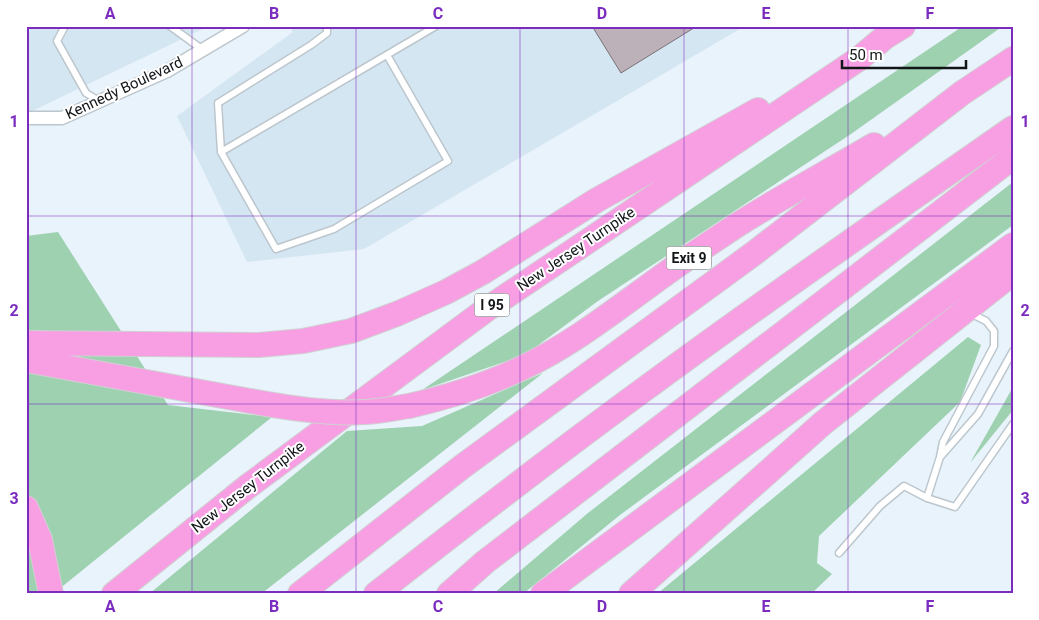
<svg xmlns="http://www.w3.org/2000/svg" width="1039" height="620" viewBox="0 0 1039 620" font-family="Roboto,sans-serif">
<rect width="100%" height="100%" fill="#e9f3fb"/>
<path fill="#d5e6f3" d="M31,26H209L26,114V42Z
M290,26H745L364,249L247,262L177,116L293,32Z"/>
<path fill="#9dd1b0" d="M963,26H1003L851,134L598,301L525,355L422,390Z
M1013,182V225L620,515L523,594H493L588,513Z
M58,232L168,405L272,417L53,594H26V236Z
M968,337L981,345L960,402L819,536L817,563L832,574L811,594H657Z
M543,373L261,594H149L347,431L422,426Z
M1013,387V410L970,463Z"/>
<path fill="#bcb1b8" stroke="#7a7177" d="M592,26H697L621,73Z"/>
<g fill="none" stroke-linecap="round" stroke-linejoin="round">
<defs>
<path id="service" d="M65,26L57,41L86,93L99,101
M170,26L203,50
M387,55L448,161L334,229L276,249L221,152L436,26
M221,152L218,103L311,45L327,33V26
M970,313L986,321L994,331V346L943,442L940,457L927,498L955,507L1013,424
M941,456L978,414L1013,351
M839,553L880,506L904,486L927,498"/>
<path id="minor" d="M26,118H62L167,71L243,26"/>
<path id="motorway" d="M26,343L259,345L303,341L351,331L399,313L446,292L483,272L597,200L758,110
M26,360L250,401
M409,406C448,397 484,386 520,369C574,344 620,306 668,272C687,258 706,246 725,233C773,201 825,174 874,145
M26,508L40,540L51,594
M114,594L247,487L487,309L860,58L885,37L903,26
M300,594L463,466L753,254L962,93L1013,59
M376,594C469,521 562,449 657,380C774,294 894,211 1013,128
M449,594L485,562L1013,157
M543,594L1013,245
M631,594L823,423L1013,273"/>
</defs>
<use href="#service" stroke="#bcc6cd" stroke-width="9"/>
<use href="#minor" stroke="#bcc6cd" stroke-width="15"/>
<use href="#motorway" stroke="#d0d0d1" stroke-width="26"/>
<use href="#service" stroke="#fff" stroke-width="6"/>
<use href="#minor" stroke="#fff" stroke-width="12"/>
<use href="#motorway" stroke="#f89fe4" stroke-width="24"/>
<defs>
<path id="motorway-bridge" d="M250,401C289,408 327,414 366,412C381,411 395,408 409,406"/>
</defs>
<use href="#motorway-bridge" stroke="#d0d0d1" stroke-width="26" stroke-linecap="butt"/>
<use href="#motorway-bridge" stroke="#f89fe4" stroke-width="24"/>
</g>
<path fill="none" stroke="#7b2cbf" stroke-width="1" stroke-opacity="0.55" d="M192,26V594M356,26V594M520,26V594M684,26V594M848,26V594M26,216H1013M26,404H1013"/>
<g text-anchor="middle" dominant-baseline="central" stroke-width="4" stroke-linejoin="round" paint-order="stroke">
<g fill="#fff" stroke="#595c5d" stroke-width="1">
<rect x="666.5" y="246.5" width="45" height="23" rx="4"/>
<rect x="474.5" y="293.5" width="35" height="23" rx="4"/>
</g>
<g font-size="14" font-weight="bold" fill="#121618">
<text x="689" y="258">Exit 9</text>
<text x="492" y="305">I 95</text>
</g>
<g font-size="15" fill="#121618" stroke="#fff">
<text transform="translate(124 88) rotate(-25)">Kennedy Boulevard</text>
<text transform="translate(576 249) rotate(-34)">New Jersey Turnpike</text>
<text transform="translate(248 487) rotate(-38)">New Jersey Turnpike</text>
</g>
</g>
<rect width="1039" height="620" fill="none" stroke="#ffffff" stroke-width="55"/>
<path d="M842 60v8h124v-8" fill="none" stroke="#121618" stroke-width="2.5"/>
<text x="849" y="60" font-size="15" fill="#121618" stroke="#ffffff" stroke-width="4" paint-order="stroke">50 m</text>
<rect x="28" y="28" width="984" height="564" fill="none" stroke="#7b2cbf" stroke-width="2"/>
<g font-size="16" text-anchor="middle" font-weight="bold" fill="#7b2cbf">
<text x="110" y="19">A</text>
<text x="274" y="19">B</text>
<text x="438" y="19">C</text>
<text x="602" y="19">D</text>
<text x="766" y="19">E</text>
<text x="930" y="19">F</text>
<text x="14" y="127">1</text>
<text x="1025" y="127">1</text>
<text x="14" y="316">2</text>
<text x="1025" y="316">2</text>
<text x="14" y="504">3</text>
<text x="1025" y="504">3</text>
<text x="110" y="612">A</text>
<text x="274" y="612">B</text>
<text x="438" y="612">C</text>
<text x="602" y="612">D</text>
<text x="766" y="612">E</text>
<text x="930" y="612">F</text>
</g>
</svg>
